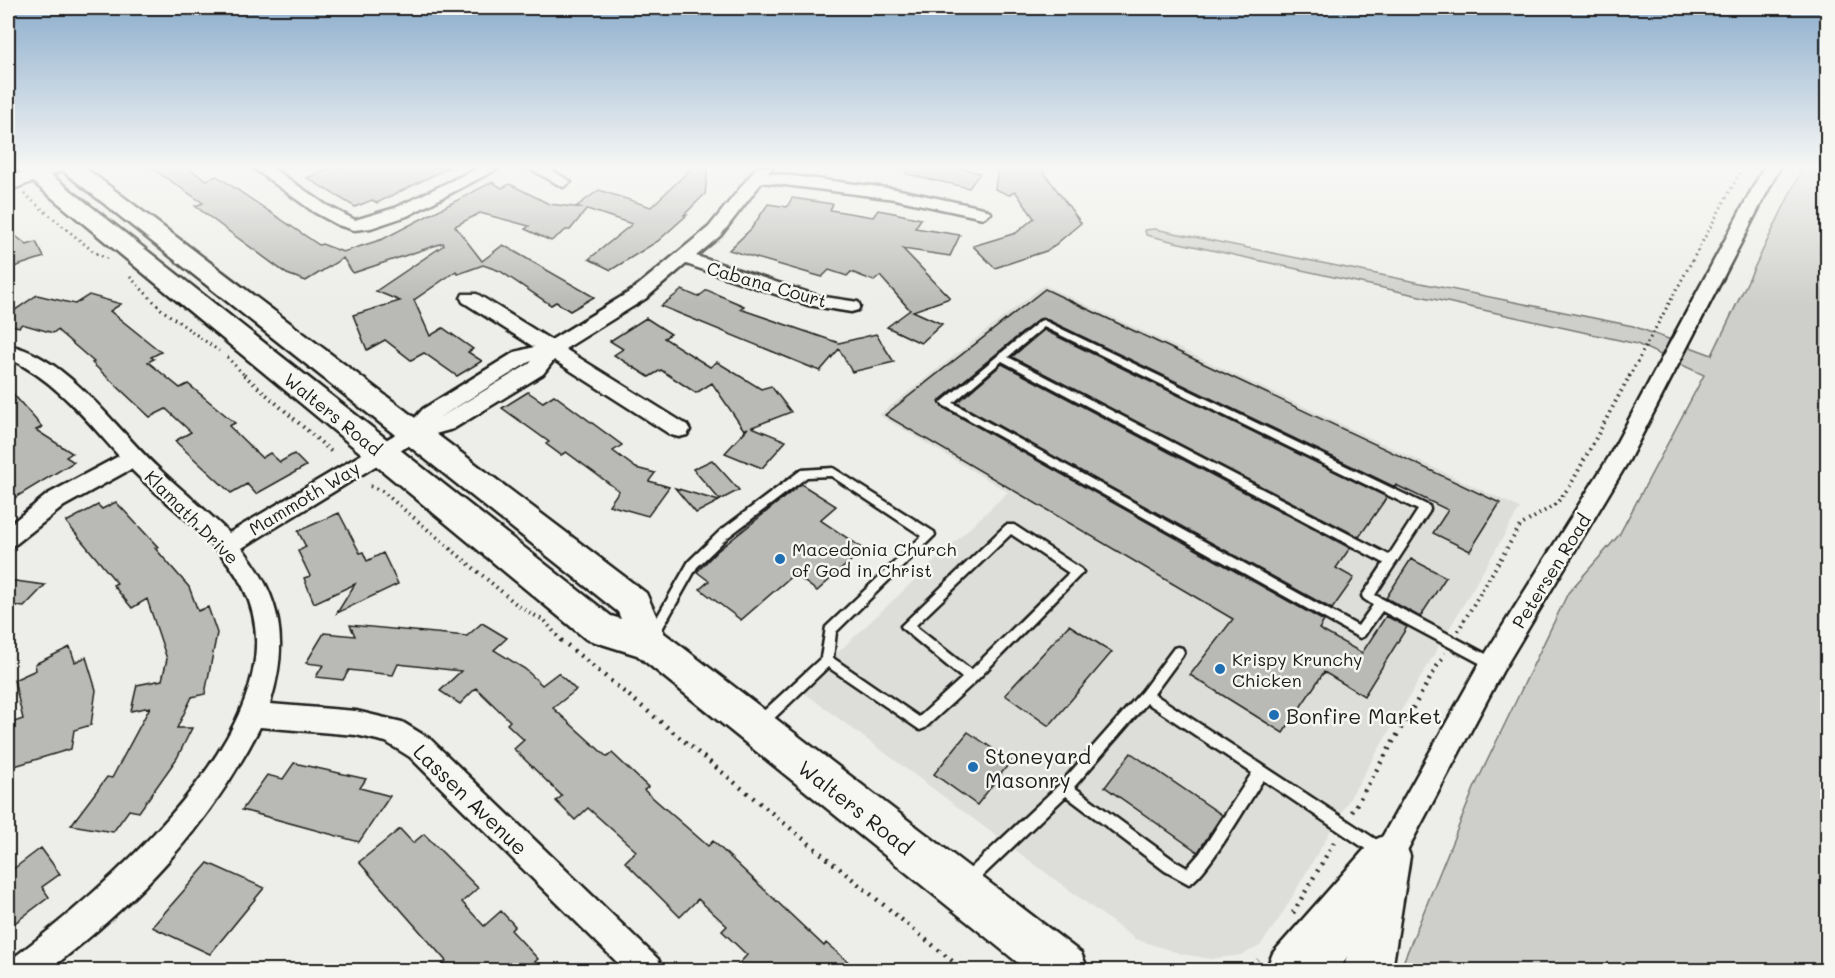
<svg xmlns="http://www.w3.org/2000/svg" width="1835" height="978" viewBox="0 0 1835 978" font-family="Mali,sans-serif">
<rect width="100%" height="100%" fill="#edede9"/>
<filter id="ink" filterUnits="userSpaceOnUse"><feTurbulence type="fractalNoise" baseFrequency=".0167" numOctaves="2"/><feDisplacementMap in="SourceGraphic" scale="12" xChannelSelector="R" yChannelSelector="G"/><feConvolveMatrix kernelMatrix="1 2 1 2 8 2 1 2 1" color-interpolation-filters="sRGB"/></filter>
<g filter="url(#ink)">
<path fill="#ddddda" d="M1044,285L1520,508L1279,919L1260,946L1241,955L1211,959L1182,954L1135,939L799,689L1008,492L879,415Z"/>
<path fill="#cececb" stroke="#757574" stroke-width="1.5" d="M1803,167H1827V970H1400L1475,786L1568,593L1619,535L1704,375L1637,344L1175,242L1146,235L1145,230L1155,229L1633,326L1712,355Z"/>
<path fill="#b9b9b6" stroke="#1c1c1c" stroke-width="1.5" d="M150,167H186L206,180L217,176L319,245L322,244L343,252L383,239L492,182L502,188L510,184L549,204L583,208L577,206L599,190L651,207L693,167H708L705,194L684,215H687L658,241L611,270L589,259L632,224L587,209L570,230H566L551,241L525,229L529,226L480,213L455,226L482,261L503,245L594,297L570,311L556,302L551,305L500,271L483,265L458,274L456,271L414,300L430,336L443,328L473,349L468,352L482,361L457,376L424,353L411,360L385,340L367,350L353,315L400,301L376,291L444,245L443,243L353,273L343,258L306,281L287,274L231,233L195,206L203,203Z
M334,167H450L377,203L372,200L355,207L307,178Z
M907,167H956L980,173L969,188L906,174Z
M998,167H1040L1081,223L1049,250L995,268L973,246L1016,233L1034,218L1015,191L1009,195L995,189Z
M792,198L833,204L830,210L861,215L873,217L878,210L894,213L921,219L915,228L960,235L950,256L903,249L950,298L913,311L942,324L921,343L887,327L910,310L880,276L874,281L851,272L847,276L829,270L822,277L729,250L751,229L768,204L787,207Z
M8,230L27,245L36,242L44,257L8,269Z
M1045,289L1500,503L1470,551L1433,533L1448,510L1396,485L1395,487L1044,318L1039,319L939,401L942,407L1324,621L1319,629L1362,653L1386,616L1407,627L1364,696L1324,672L1283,733L1190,675L1233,619L885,415Z
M682,290L698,297L707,290L744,306L740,309L839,343L876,334L894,362L852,372L839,349L820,371L661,306Z
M37,295L75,304L89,295L121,304L110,311L161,352L151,357L154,359L148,362L180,388L188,384L235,423L229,426L262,458L270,453L280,462L294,454L306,466L256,494L247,484L231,493L175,441L191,432L166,409L150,417L92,363L94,362L57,330L53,333L22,324L19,327L8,324V315Z
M646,318L671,334L664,338L710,367L717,362L761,389L771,386L791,412L752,427L786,441L762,468L725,453L748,428L744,430L712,383L696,393L661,370L649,377L614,355L623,349L610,341Z
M1044,330L1387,497L1359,537L1012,357Z
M1002,364L1350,548L1336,568L1354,578L1332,609L957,403Z
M8,388L42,427L36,430L72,453L66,457L74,462L8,502Z
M528,392L543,402L554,395L622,445L613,451L636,468L655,473L649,481L669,487L648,516L609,505L619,491L566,452L561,455L546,444L549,442L502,408Z
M712,460L739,490L720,500L693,469Z
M801,484L836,506L820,520L864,549L817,591L794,574L741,620L700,589L709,581L697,572L716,552Z
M675,488L719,501L696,513Z
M116,502L158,547L155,548L189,587L198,611L208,607L217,633L205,694L192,697L177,728H192L177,758L139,812L129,810L113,832L71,825L107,777L112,778L150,707L131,711L137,685L162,680L167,659L147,599L132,608L113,585L117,583L66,522L98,505L102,509Z
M339,513L360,553L363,552L367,561L383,553L398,584L337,613L355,584L314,603L304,578L310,576L298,551L306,547L298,531Z
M1411,559L1446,577L1420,617L1386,598Z
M8,580L45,585L24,607L8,605Z
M482,623L507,638L494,650L525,669L542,685L558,673L576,690L553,708L607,757L612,753L648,787L644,790L708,846L713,841L824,946L826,943L858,970H733L747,955L722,931L727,926L698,899L680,917L625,862L636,851L588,808L575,820L556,801L562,796L514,749L524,740L507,724L510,721L476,688L460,704L440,691L461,671L398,664L393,675L349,670L343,680L316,677L323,665L306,663L324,633L355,636L350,625L467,636Z
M1069,625L1112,652L1049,726L1005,695Z
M70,647L75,662L86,657L96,690L91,725L74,730L71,749L8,768V751L14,722L23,719L14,680L36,670L35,664Z
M968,732L1011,761L977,805L934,774Z
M1131,753L1222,815L1198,852L1105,787Z
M294,763L366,779L360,788L390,796L359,842L242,810L267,775L283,779Z
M400,829L413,843L424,834L478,888L462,902L484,926L501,911L515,926L511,930L538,959L526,970H436L446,961L359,862Z
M41,848L60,874L42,887L49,897L8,928V873Z
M208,863L264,888L210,954L152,927Z"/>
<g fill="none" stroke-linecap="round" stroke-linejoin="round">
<defs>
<path id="service" d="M1043,320L1429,506L1430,509L1429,512L1375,595L1497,660L1499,664L1497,668L1493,669L1489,668L1382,611L1364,636L1360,638L1356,636L943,405L941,403L943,401L1040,321ZM1044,327L1418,510L1389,555L1008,357ZM1002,361L1384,563L1362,596L1364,599L1373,605L1358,626L953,403Z
M833,468L934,532L935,535L836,632L833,658L919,717L962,678L903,629L901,626L1006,525H1014L1081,569L1083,572L975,682L925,728L920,730L828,667L765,727L760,729L755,727L754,723L755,719L821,658L826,627L922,536L831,476L807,477L728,537L697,567L657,638L653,640L649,638L647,635L689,561L720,531L801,470ZM1011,534L1069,573L971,670L915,626Z
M1178,647L1182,648L1184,652L1182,656L1154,694L1386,846L1388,851L1386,856L1381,858L1376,856L1263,780C1250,800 1206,877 1189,884L1165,871L1066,796L971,887L966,889L961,887L959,882L961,877L1060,784L1142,691L1174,648ZM1147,703L1252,773L1200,853L1187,868L1175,861L1074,787Z"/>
<path id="minor" d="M252,167H271L326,205L355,220L395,208L480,167H501L407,216L371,228L354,230L338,225L314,212Z
M527,167H547L571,182L563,187Z
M757,167H773L768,173L895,189L983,208L991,213L983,218L895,199L762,182L721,235L696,256L818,296L858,302L860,306L858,310L851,312L808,305L686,264L645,299L565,349L687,425L690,430L687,435L679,437L671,435L554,360L543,374L453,429L421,438L242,548C282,598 289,643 270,704L356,711L402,722L430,739L658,959L663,970H625L410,757L386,742L356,735L260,727C208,829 138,901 49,970H8L12,959C102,891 310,718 243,587C219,539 168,507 131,469L64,506L16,544L8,547V526L48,494L119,456C86,419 54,379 8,358V345C68,357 115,428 158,468C181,490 206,510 229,533L406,428L423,409L515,352L534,347L463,302L461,298L463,294H477L551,340L631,291L709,227ZM532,361L529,364L437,419L529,362Z
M1764,167H1780L1629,460L1502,672L1394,875L1383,880L1372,875L1368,865L1372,855L1484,656L1609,457Z
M1342,919L1353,924L1358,935L1340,970H1306L1331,924Z"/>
<path id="tertiary" d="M35,167H64L61,171L8,191V178Z"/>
<path id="primary" d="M15,167H41L611,616L621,619L618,612L58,167H84L646,593L664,633L1081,953L1088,970H1027L637,655L586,639Z
M1388,834L1404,841L1410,856L1392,970H1344L1351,934L1320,970H1266L1273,953L1372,841Z"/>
</defs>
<use href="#service" stroke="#1c1c1c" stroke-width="5"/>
<use href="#minor" stroke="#1c1c1c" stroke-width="5"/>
<use href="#tertiary" stroke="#1c1c1c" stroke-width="5"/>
<use href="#primary" stroke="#1c1c1c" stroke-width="5"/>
<path stroke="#1c1c1c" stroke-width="3" stroke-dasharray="1.5 4" stroke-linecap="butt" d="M24,194L94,252L108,259
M130,277L162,310L219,351
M227,357L246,377
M1629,377L1743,167"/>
<path stroke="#1c1c1c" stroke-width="4" stroke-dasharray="1.5 4.5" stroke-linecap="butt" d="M244,375L333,453
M370,486L382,491L521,608L545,621L562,642
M1458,631L1520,526L1556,504L1570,486L1630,375"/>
<path stroke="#1c1c1c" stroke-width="4.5" stroke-dasharray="2 6" stroke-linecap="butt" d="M561,640L963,970
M1352,812L1445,653
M1293,913L1336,839
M1245,970L1258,960"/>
<use href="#service" fill="#f6f6f2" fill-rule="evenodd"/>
<use href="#minor" fill="#f6f6f2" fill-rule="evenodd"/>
<use href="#tertiary" fill="#f6f6f2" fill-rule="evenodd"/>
<use href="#primary" fill="#f6f6f2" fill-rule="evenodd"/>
</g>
</g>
<linearGradient id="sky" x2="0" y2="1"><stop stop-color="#8daecc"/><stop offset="0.55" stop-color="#f7f7f5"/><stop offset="1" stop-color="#f7f7f5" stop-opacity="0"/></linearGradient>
<rect width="1835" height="304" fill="url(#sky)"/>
<g fill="#1f6fb2" stroke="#f6f6f2" stroke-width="2">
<circle cx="780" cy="559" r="6"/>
<circle cx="1220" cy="669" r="6"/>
<circle cx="1274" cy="715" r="6"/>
<circle cx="973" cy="767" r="6"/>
</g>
<g text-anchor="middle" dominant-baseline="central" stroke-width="5" stroke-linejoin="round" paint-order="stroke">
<g font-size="18" fill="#1c1c1c" stroke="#f6f6f2">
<text transform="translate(767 284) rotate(16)">Cabana Court</text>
<text transform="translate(333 414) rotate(39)">Walters Road</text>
<text transform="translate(304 498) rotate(-31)">Mammoth Way</text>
<text transform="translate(192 517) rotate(45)">Klamath Drive</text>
<text transform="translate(1551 571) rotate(-58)">Petersen Road</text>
</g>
<g font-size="18" fill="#1c1c1c" stroke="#f6f6f2" text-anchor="start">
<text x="792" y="549">Macedonia Church<tspan x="792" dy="21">of God in Christ</tspan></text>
<text x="1232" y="659">Krispy Krunchy<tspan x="1232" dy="21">Chicken</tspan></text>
</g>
<g font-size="21" fill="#1c1c1c" stroke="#f6f6f2" text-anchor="start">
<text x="1286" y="715">Bonfire Market</text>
<text x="985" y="755">Stoneyard<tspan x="985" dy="24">Masonry</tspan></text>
</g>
<g font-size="21" fill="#1c1c1c" stroke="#f6f6f2">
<text transform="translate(471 799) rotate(44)">Lassen Avenue</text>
<text transform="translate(856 807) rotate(38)">Walters Road</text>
</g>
</g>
<rect width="1835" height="978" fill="none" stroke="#f6f6f2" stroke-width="30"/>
<rect x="15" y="15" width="1805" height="948" fill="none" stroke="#1c1c1c" stroke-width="2" filter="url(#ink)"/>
</svg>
